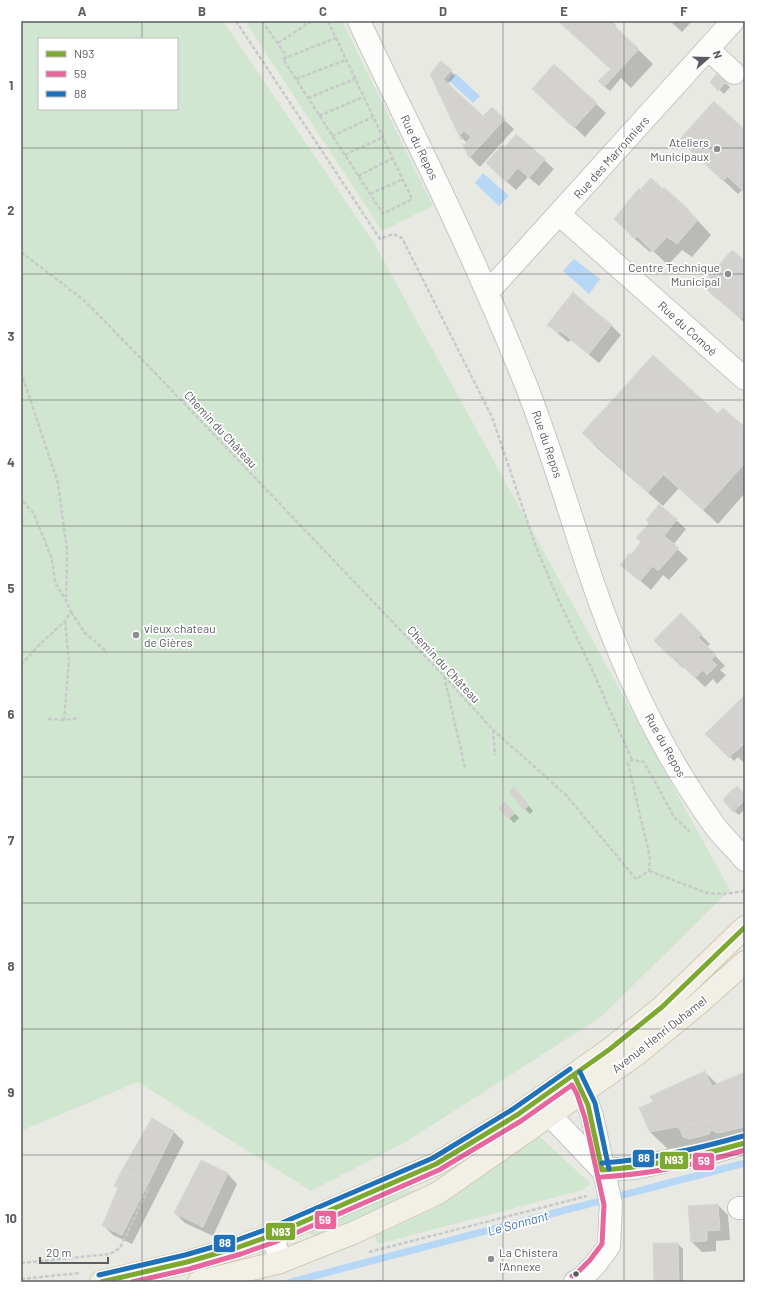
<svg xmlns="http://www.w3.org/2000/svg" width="766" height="1303" viewBox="0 0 766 1303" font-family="Barlow,sans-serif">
<rect width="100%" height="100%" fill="#e9e9e4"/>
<path fill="#d1e6d0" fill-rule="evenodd" d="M21,21H223L374,243L730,890L601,1017L404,1143L311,1191L138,1082L21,1131ZM39,39H177V109H39Z
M245,21H342L433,206L382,231Z
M539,1136L591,1184L583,1190L378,1244L375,1236L435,1208Z
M421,1190L320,1235H310V1228L407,1191Z"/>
<path fill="#b6d7f5" d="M455,73L480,96L473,103L448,80Z
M483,173L509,196L499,206L475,183Z
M574,259L600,279L589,294L563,271Z"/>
<path fill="#0003" d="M559,21H611L616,26L615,27L653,64L631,88L621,78L610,91L604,86L611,69Z
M670,21H692L682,32Z
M451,71L455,76L447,85L483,118L504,120L514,129L480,167L470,157L465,146L467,143L460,136L431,74Z
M717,75L730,87L724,94L711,82Z
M533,89L596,104L606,113L585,137Z
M745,132V192L742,190L738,194L680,140Z
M544,160L554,169L539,186L528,177L516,190L497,173Z
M650,196L689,211L711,235L692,257L682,250L668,265L652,250L650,252L629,234Z
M745,263V323L703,285Z
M584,303L612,326L621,335L599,363L571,340L568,342L548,325Z
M718,415L745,428V493L718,524L679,488L663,506L597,448L583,433Z
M676,520L686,529L673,545L688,559L669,580L663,575L651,590L622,565Z
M681,615L710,644L707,647L725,666L720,670L726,675L717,684L713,679L705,687L684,667L683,668L655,641Z
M745,696V740L732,753L733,754L745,743V761L743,762L738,757L734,761L707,734Z
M519,793L533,811L530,814L525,809Z
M745,796V809L739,815L734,811Z
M499,808H510L519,818L514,823Z
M705,1072L718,1085L745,1073V1136L669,1150L650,1132L655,1103Z
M152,1119L174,1132L184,1142L132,1244L113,1235L103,1225L119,1190L115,1186Z
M202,1162L228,1174L237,1184L213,1236L185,1223L175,1213Z
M718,1205L728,1215L730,1240L716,1241V1251L702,1252L692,1242Z
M678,1244L683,1249V1282H655Z"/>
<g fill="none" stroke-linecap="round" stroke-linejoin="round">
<path stroke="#b6d7f5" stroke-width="7" d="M291,1282L745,1163"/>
</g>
<path fill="#d3d2cf" stroke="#d8d7d3" d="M558,21H609L639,49L616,74Z
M441,61L452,70L436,87L430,74Z
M554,64L597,103L574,128L532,89Z
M611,69L616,74L604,87L598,81Z
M717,73L726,82L718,91L710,82Z
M443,79L483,116L492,107L505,119L469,158L462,143L464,145L471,137L464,131L460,135L462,139L461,140L436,87Z
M714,101L745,130V157L723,181L679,140Z
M516,134L545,159L529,178L518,168L506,182L486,163L502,145L505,147Z
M745,157V193L727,176Z
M651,178L663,189L652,200L641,189Z
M664,187L689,210V212L698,220L677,244L667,237L653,252L637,236L635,239L614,219L639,188L652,200Z
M732,250L745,261V315L741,319L701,285Z
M573,292L585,303L577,311L565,302Z
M565,302L577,311L585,303L612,325L589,354L560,331L558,333L547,325Z
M653,355L718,414L682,454L617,395Z
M617,395L682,454L648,492L582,433Z
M723,408L745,427V463L703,510L664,475Z
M659,504L677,519L664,536L679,548L658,571L653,566L640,581L620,565L630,553L631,555L641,542L636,538L649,523L646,520Z
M681,613L702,634L698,637L716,655L711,660L717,665L707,675L703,670L695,678L674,658L673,659L664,651L669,646L658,636Z
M658,636L669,646L664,651L654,641Z
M745,695V741L733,753L710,729Z
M710,729L733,753L729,758L705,734Z
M737,786L745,794V800L741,804L730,792Z
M514,787L529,805L524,810L509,792Z
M730,792L741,804L733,812L723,800Z
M505,802L515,813L508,819L498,808Z
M705,1071L712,1086L745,1072V1114L650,1132L639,1108L653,1102L650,1096Z
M745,1114V1127L718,1133L711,1130L709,1134L690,1139L683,1137L679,1127Z
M152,1118L174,1131L149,1182L122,1170Z
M201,1160L228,1173L203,1227L174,1213Z
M122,1170L149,1182L122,1235L102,1226L118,1188L114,1186Z
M718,1204L720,1230L707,1231V1241L691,1242L688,1206Z
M653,1243H678L679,1282H654Z"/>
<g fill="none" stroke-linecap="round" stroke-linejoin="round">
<defs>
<path id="minor" d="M359,21C381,69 405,116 428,164C463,237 496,310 526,385C551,449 570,515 592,580C621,666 661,751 714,825C723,837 735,848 745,860
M708,49L734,73
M559,214L745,379
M488,292L733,21
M574,1075L583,1091L592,1116L611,1204L609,1246L595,1265L580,1280L575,1282
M535,1103L550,1115L602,1170
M602,1170L634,1168L717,1151L745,1143
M739,1208H745
M273,1235L280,1262"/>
<path id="major" d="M101,1282L187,1262L239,1247L273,1235L436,1164L517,1115L610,1049L662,1007L745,927
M199,1282L280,1262L353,1233L438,1193L636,1055L698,1004L745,962"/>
</defs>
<use href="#minor" stroke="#c5c6c4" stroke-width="24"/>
<use href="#major" stroke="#d1cab2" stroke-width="24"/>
<path stroke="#c6cbc9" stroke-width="2.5" stroke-dasharray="4 2" stroke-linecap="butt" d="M236,21L380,239L393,234L402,238L492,417L536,547L559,601L590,665L632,760
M262,21L287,57
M303,21L306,25
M328,21L412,199L383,214L283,59L336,38
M278,43L312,21
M296,79L346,60
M308,98L355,79
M319,116L363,97
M332,136L373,117
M345,155L383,137
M358,176L393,158
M370,194L403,179
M21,252L85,301L160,378L444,676L493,730L566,795L636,879L649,871L650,858L628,763L632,760L644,762L674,817L690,832
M21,372L58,483L67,550L66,601L55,582L52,559L34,514L21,499
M71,612L85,633L107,652
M65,621L69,661L64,720L79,718
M21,665L37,647L65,621L71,612L66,601
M444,676L465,768
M48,719L64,720
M493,730L495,755
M649,871L707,893L724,894L745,891
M369,1252L587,1196
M21,1263L110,1254L120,1248L149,1187
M21,1279L80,1273"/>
<use href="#minor" stroke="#fcfcfb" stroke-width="22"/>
<use href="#major" stroke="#f2f0e6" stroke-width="22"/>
<defs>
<path id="bus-1" d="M574,1075L588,1105L602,1170
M602,1170C650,1167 698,1156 745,1143
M101,1282L187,1262L239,1247L273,1235L436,1164L517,1115L610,1049L662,1007L745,927"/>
<path id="bus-2" d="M602,1177C651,1174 699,1164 745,1150
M132,1282L189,1269L241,1254L275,1242L439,1170L521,1121L572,1085L577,1094L585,1118L604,1205L602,1244L590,1260L576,1274L572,1276"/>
<path id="bus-3" d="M580,1072L595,1103L609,1169
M602,1163C649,1160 697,1149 743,1136
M99,1275L185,1255L237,1240L270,1228L433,1158L513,1109L570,1069"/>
</defs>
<use href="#bus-1" stroke="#fff" stroke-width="8"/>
<use href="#bus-2" stroke="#fff" stroke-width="8"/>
<use href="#bus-3" stroke="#fff" stroke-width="8"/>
<use href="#bus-1" stroke="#7da931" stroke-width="5"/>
<use href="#bus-2" stroke="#e7679c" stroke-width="5"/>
<use href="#bus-3" stroke="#1f72b9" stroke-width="5"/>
</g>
<path fill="none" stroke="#595c61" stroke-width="1" stroke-opacity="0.55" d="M142,21V39M263,21V1282M383,21V1282M503,21V1282M624,21V1282M142,109V1282M21,148H745M21,274H745M21,400H745M21,526H745M21,652H745M21,777H745M21,903H745M21,1029H745M21,1155H745"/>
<g fill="#8b8d8f" stroke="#fff" stroke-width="1.5">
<circle cx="717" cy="149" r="4"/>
<circle cx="728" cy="274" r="4"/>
<circle cx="136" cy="635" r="4"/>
<circle cx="491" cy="1259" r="4"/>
</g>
<circle fill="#595c61" stroke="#fff" stroke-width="1.5" cx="576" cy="1274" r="3.5"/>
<g text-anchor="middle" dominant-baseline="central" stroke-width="3.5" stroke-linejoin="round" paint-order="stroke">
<g font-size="12" fill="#595c61" stroke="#fff" text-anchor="end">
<text x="709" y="142">Ateliers<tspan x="709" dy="14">Municipaux</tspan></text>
<text x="720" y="267">Centre Technique<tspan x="720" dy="14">Municipal</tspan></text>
<text x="144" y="628" text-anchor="start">vieux chateau<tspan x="144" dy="14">de Gières</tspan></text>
<text x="499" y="1252" text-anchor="start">La Chistera<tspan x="499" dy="14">l’Annexe</tspan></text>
</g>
<g font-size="12" fill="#595c61" stroke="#fff">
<text transform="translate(420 147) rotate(64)">Rue du Repos</text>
<text transform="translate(611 157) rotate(-48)">Rue des Marronniers</text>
<text transform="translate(688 328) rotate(42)">Rue du Comoé</text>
<text transform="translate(221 429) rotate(47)">Chemin du Château</text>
<text transform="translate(548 444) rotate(71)">Rue du Repos</text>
<text transform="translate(444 664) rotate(47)">Chemin du Château</text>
<text transform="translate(666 745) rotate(61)">Rue du Repos</text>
<text transform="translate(659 1034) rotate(-38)">Avenue Henri Duhamel</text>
</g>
<g font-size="13" font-style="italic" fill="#4174b6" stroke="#fff">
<text transform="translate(518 1223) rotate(-15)">Le Sonnant</text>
</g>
</g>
<g stroke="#fff" stroke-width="1.5">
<rect x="632" y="1149" width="23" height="19" rx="4" fill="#1f72b9"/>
<rect x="659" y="1151" width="30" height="19" rx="4" fill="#7da931"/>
<rect x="692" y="1152" width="23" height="19" rx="4" fill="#e7679c"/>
<rect x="314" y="1210" width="23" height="20" rx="4" fill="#e7679c"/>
<rect x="265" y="1222" width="31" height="19" rx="4" fill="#7da931"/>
<rect x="213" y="1234" width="23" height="19" rx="4" fill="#1f72b9"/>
</g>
<g font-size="11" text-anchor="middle" font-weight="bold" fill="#fff">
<text x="644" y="1162">88</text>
<text x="674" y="1164">N93</text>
<text x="704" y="1165">59</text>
<text x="325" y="1224">59</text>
<text x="281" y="1236">N93</text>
<text x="225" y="1247">88</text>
</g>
<rect width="766" height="1303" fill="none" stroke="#ffffff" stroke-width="44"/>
<rect x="38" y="38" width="140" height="72" fill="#ffffff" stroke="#bdbec0"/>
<rect x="46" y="51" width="20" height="6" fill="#7da931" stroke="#bdbec0"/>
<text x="74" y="58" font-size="12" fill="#595c61">N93</text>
<rect x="46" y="71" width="20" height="6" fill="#e7679c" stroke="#bdbec0"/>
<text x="74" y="78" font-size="12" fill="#595c61">59</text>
<rect x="46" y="91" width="20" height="6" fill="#1f72b9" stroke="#bdbec0"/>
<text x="74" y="98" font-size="12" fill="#595c61">88</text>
<g transform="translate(708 58) rotate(70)" stroke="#ffffff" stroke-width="3" paint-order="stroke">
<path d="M0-3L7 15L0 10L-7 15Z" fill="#595c61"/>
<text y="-6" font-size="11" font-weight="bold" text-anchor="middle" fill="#595c61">N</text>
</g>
<path d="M40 1257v6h68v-6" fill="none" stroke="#595c61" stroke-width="2"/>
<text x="46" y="1257" font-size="12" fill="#595c61" stroke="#ffffff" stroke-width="3" paint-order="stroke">20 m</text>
<rect x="22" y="22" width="722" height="1259" fill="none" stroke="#595c61" stroke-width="1.5"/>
<g font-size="13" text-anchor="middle" font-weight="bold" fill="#595c61">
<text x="82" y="16">A</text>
<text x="202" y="16">B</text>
<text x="323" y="16">C</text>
<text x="443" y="16">D</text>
<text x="564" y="16">E</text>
<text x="684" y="16">F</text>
<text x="11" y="90">1</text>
<text x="11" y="215">2</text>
<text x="11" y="341">3</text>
<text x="11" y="467">4</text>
<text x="11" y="593">5</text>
<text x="11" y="719">6</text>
<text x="11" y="845">7</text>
<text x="11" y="971">8</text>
<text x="11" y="1097">9</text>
<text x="11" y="1223">10</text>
</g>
</svg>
